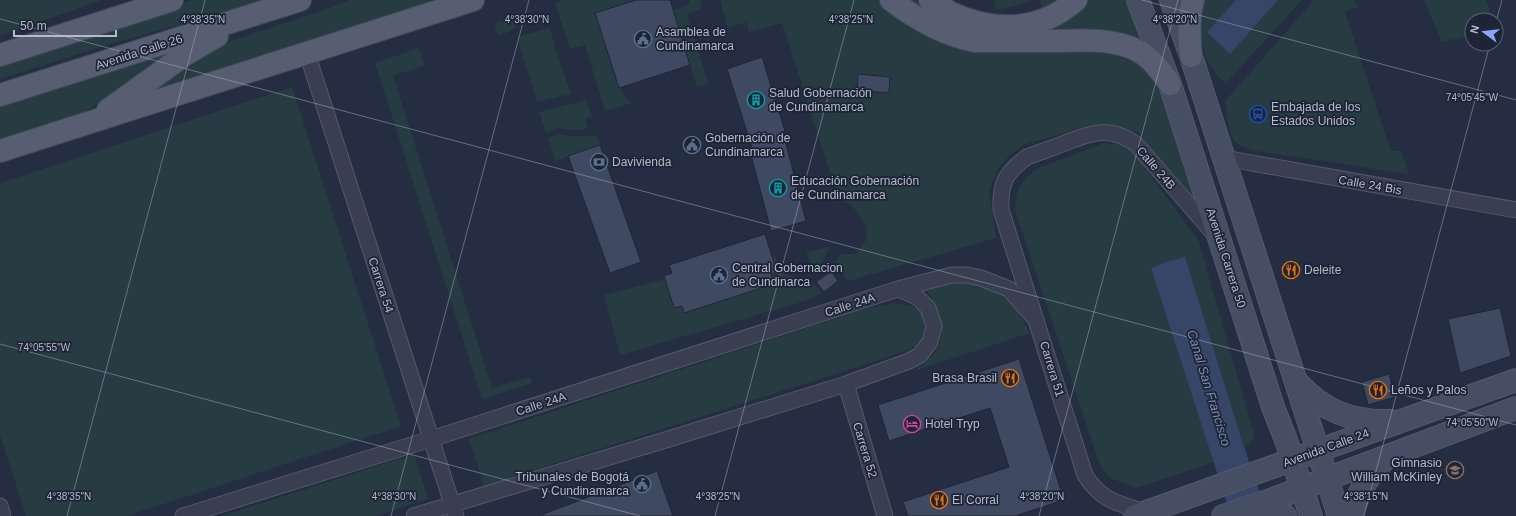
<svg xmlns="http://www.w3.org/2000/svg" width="1516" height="516" viewBox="0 0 1516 516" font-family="Helvetica,sans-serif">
<rect width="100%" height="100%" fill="#242d42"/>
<path fill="#263b42" d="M0,0H102L0,36Z
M193,0H266L104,46L0,79V61Z
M350,0H446L133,100L180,66L231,41L324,10Z
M563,0H636L596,13L619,88L621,87C623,95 626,100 633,103L605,111L585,45L570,49L555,3Z
M689,0H700L702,8L687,14L708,83L697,87L673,10L690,4Z
M720,0H878L938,41L956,46L994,51L1088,52L1114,55L1131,61L1145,70L1158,86L1195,200L1138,133L1115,125L1103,124L1090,126L1023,145L1009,156L998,169L989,191L996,238L848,281L834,265L840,254H856L866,240L867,227L852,206L838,197L782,23L749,32L746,22L728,28Z
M904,0H917L935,15L962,25L1079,10L1087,0H1129L1145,46L951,28Z
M994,0H1028L1029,2L996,10Z
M1039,0H1058L1043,8Z
M1201,0H1302L1225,84C1221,79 1215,73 1211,67C1199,46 1199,23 1201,0Z
M1314,0H1355L1358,7L1345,12L1391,151H1401L1409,174L1256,151C1250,149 1243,148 1238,144C1227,136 1227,113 1225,101Z
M1424,0H1486L1493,20H1472V35L1442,42Z
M513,17L516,27L509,32L498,36L494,23Z
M550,28L557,54L571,94L537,102L517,37Z
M419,48L425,66L393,75L492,388L530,377L532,383L482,399L375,63Z
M176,51L114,94L69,121L0,142V106L54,90Z
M292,87L401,426L127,516H26L0,434V183Z
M586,100L592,116L585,119L588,129L574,130L557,128L546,133L539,112Z
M558,134L574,136H597L600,145L555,161L548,138Z
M1102,144H1120L1132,150L1198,240L1255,437L1245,448L1214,462L1137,488L1115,480L1108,476L1099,463L1015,210C1016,189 1020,180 1038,168Z
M830,246L816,275L806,253Z
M772,257H776C780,279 790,273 807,280C813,282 817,288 822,293L802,302L620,355L604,295L665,279L674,308L682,306L684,313L774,284L771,274Z
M958,282C999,286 1012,298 1030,333L914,371C920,366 934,356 937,350C947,331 938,306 927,291Z
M894,303L912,306L924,316V331L919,346L873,362L484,486L469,439L861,310Z
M414,454L428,499L375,516H222Z"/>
<path fill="#374569" d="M1236,0H1278L1230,54L1207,32Z
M1185,257L1241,438L1268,516H1231L1151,268L1169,261Z"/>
<path fill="#404962" stroke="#1f2638" d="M636,0H670L690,65L619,88L595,13Z
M762,57L785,131L783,132L806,221L771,231L751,155L754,154L727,69Z
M858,74L890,77L889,93L857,90Z
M600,145L641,262L610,273L568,156Z
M765,234L777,272L771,274L774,284L684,313L682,306L674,308L664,276L672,273L669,265Z
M831,271L838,281L824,292L816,282Z
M1500,308L1511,356L1460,373L1448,319Z
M1019,359L1064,500L1015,516H908L903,502L1009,467L990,408L889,441L878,405Z
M1389,374L1395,397L1368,405L1362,382Z
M657,471L673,516H542L541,515Z"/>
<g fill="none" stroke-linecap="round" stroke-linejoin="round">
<defs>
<path id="minor" d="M307,53L456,516
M1224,158L1516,210
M846,384L885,516
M0,506L3,516
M1145,512C1119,504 1100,500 1085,475L1001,210C1000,183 1005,173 1027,157C1040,152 1053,148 1065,143C1093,132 1110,126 1136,144L1215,235
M183,516L431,439L898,289L952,275H967L981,278L1009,289L1036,320
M414,516L672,438L846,384L909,361L920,355L930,342L934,326L928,308L917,297L898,289"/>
<path id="secondary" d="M1138,0L1170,84L1273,407L1286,440L1311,516
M1171,0L1191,56L1339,516
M1297,382C1323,411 1351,422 1390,421
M1249,507L1285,516
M1135,516L1516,380
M1223,516L1273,499L1516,408
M1351,516C1357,493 1368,475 1386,458"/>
<path id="primary" d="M891,0C916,19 943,35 975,41C1000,41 1026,41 1051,41C1079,41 1113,37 1138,51C1152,58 1161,72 1170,84
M930,0C937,4 944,9 951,13C994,33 1040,32 1076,0
M0,55L172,0
M1191,56C1189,37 1188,19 1193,0
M0,95L300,0
M108,110L186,54L217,36
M0,151L473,0"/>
</defs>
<use href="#minor" stroke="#535a6b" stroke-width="17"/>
<use href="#secondary" stroke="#535a6b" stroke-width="24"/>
<use href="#primary" stroke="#42485a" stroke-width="24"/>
<use href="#minor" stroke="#393f51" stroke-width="15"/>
<use href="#secondary" stroke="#464e64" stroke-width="22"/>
<use href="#primary" stroke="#575e71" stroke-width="22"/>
</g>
<path fill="none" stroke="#b5bbcb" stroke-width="1" stroke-opacity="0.45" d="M1142,0L1516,100M0,19L1516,425M1496,22L1502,0M0,344L640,516M67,516L205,0M391,516L529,0M715,516L854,0M1039,516L1178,0M1364,516L1490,44"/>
<defs>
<symbol id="civic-ring" viewBox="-11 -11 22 22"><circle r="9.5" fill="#1d2436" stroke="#5c6f8a" stroke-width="1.5"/><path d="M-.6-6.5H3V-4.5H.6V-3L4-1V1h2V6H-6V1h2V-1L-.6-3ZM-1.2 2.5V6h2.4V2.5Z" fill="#5c6f8a"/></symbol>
<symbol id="building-ring" viewBox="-11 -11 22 22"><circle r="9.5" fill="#1d2436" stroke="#0f9aa8" stroke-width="1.5"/><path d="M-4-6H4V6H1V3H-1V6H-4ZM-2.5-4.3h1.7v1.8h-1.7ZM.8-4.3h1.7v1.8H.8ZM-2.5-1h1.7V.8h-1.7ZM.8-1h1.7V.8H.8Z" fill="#0f9aa8"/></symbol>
<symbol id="bus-ring" viewBox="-11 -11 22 22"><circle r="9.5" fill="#1d2436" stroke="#1a4fb4" stroke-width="1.5"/><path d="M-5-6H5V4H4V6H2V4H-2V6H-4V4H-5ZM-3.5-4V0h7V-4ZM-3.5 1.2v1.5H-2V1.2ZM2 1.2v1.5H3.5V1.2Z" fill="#1a4fb4"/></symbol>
<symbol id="bank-ring" viewBox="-11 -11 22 22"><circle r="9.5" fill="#1d2436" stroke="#5c6f8a" stroke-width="1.5"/><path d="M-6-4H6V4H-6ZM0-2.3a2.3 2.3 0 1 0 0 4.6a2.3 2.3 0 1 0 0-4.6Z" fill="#5c6f8a"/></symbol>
<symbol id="restaurant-ring" viewBox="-11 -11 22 22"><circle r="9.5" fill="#1d2436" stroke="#e8710a" stroke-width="1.5"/><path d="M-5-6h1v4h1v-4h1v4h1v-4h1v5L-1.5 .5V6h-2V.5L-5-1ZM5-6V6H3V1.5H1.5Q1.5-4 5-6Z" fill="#e8710a"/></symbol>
<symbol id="hotel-ring" viewBox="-11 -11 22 22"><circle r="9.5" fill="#1d2436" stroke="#d1479c" stroke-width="1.5"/><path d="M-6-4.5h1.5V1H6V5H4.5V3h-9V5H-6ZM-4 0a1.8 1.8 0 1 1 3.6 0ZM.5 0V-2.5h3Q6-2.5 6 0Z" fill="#d1479c"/></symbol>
<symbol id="school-ring" viewBox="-11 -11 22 22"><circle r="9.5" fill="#1d2436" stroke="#8d6e63" stroke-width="1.5"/><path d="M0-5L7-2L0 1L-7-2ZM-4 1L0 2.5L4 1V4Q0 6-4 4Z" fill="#8d6e63"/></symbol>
</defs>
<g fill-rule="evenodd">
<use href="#civic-ring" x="633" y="29" width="20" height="20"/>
<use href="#building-ring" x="746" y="90" width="20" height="20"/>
<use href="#bus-ring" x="1248" y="104" width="20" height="20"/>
<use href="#civic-ring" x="682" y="135" width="20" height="20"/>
<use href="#bank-ring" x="589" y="152" width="20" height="20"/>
<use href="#building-ring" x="768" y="178" width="20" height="20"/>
<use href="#restaurant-ring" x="1281" y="260" width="20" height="20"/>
<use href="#civic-ring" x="709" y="265" width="20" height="20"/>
<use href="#restaurant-ring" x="1000" y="368" width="20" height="20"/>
<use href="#restaurant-ring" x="1368" y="380" width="20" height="20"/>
<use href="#hotel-ring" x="902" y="414" width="20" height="20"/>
<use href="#school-ring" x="1445" y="460" width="20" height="20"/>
<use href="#civic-ring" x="632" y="474" width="20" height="20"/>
<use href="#restaurant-ring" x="929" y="490" width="20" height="20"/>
</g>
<g text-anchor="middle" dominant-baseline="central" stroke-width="3.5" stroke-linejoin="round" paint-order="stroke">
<g font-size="12" fill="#b5bbcb" stroke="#1d2436" text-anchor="start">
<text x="656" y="32">Asamblea de<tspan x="656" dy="14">Cundinamarca</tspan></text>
<text x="769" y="93">Salud Gobernación<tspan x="769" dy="14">de Cundinamarca</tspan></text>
<text x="1271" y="107">Embajada de los<tspan x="1271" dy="14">Estados Unidos</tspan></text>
<text x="705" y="138">Gobernación de<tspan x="705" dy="14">Cundinamarca</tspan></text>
<text x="612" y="162">Davivienda</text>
<text x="791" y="181">Educación Gobernación<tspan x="791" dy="14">de Cundinamarca</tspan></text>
<text x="732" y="268">Central Gobernacion<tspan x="732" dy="14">de Cundinarca</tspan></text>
<text x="1304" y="270">Deleite</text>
<text x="997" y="378" text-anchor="end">Brasa Brasil</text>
<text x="1391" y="390">Leños y Palos</text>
<text x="925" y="424">Hotel Tryp</text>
<text x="1442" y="463" text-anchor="end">Gimnasio<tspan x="1442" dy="14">William McKinley</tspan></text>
<text x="629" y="477" text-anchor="end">Tribunales de Bogotá<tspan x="629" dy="14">y Cundinamarca</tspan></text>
<text x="952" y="500">El Corral</text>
</g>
<g font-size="12" fill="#b5bbcb" stroke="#1d2436">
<text transform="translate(139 52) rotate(-18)">Avenida Calle 26</text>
<text transform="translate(1156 168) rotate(49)">Calle 24B</text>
<text transform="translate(1370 185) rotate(10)">Calle 24 Bis</text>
<text transform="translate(1226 258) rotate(72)">Avenida Carrera 50</text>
<text transform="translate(381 285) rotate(72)">Carrera 54</text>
<text transform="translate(850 305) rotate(-18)">Calle 24A</text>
<text transform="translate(1052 369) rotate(73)">Carrera 51</text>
<text transform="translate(541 404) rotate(-18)">Calle 24A</text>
<text transform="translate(1326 448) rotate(-20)">Avenida Calle 24</text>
<text transform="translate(865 450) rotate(73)">Carrera 52</text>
</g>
<g font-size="13" font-style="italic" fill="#7c8cb4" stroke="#1d2436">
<text transform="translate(1209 388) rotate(73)">Canal San Francisco</text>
</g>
</g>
<g font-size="10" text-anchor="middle" fill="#b5bbcb" stroke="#1d2436" stroke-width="3.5" stroke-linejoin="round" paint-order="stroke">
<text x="203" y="23">4°38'35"N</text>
<text x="527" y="23">4°38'30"N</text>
<text x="851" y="23">4°38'25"N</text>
<text x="1175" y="23">4°38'20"N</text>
<text x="1472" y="101">74°05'45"W</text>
<text x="44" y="351">74°05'55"W</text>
<text x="1472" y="426">74°05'50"W</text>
<text x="69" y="500">4°38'35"N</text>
<text x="394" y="500">4°38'30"N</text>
<text x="718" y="500">4°38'25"N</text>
<text x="1042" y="500">4°38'20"N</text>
<text x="1366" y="500">4°38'15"N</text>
</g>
<g transform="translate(1484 32) rotate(285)"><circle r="19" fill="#1d2436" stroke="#5a6072"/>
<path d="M0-3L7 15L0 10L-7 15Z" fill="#89a6fd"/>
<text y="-6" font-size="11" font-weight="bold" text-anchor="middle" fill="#b5bbcb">N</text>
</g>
<path d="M14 30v6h102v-6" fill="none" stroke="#b5bbcb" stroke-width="2"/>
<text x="20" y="30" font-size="12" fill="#b5bbcb" stroke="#1d2436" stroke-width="3" paint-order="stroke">50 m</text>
</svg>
